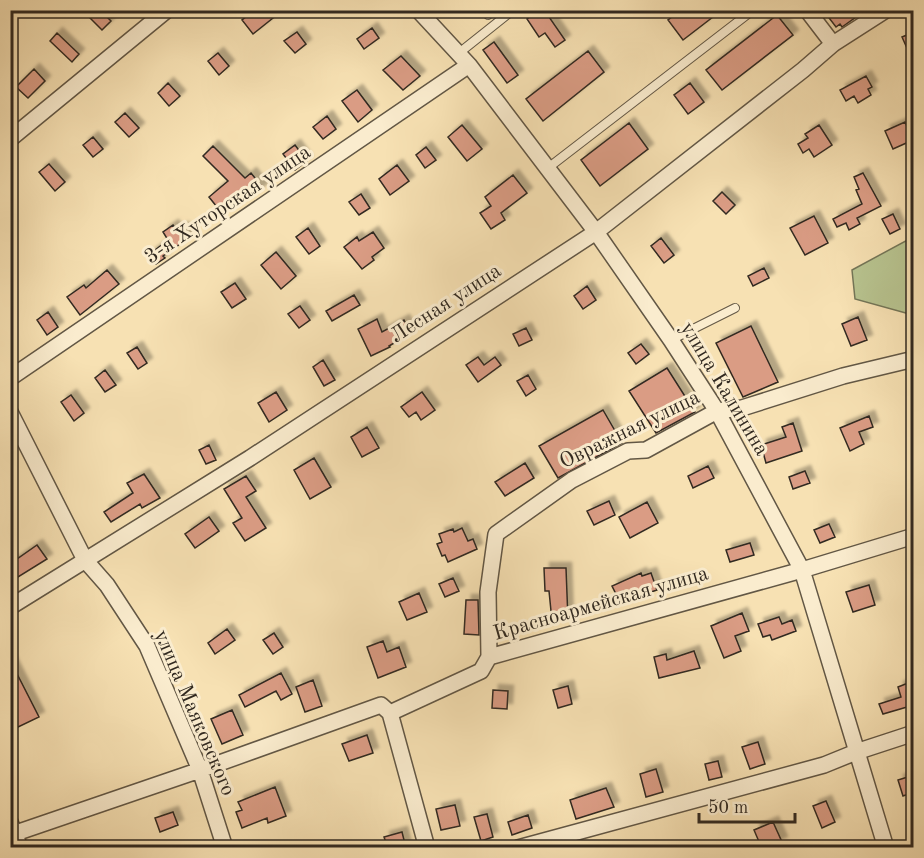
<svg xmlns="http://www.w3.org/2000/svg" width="924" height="858" viewBox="0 0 924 858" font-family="'Old Standard TT',serif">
<defs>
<filter id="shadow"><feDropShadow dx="5.5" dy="-5.5" stdDeviation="1.5" flood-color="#0004"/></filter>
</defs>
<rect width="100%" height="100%" fill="#f7e1b3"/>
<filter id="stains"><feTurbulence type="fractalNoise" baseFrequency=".00333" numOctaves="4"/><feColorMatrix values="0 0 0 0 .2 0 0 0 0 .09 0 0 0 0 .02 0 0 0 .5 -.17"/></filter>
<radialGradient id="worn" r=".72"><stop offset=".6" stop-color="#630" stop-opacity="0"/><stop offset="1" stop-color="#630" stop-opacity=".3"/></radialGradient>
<path fill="#b8c490" stroke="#747658" stroke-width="1.5" d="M913,237V315L855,299L852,270Z"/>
<path fill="#da9c84" stroke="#312920" stroke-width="1.5" filter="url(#shadow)" d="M93,10H100L111,21L102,30L88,16Z
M255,10H283L253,34L242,20Z
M539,10H558L549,17L565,40L555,47L545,33L539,37L527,19Z
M681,10H722L683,40L668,20Z
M823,10H851L856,17L842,27L840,24L836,27Z
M777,15L793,35L722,90L706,70Z
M372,28L379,38L364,49L357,39Z
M297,32L306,44L295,53L284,41Z
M914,32V64L902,37Z
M57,33L79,54L72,62L50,41Z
M494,42L518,75L507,83L483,50Z
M588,51L604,72L543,121L526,99Z
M218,53L229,66L219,75L208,61Z
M401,56L420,76L403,90L383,70Z
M34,69L45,81L28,98L16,87Z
M866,76L872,87L868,89L871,95L858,103L854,96L846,101L840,90Z
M168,83L180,96L169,106L158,93Z
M690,83L704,102L688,114L674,95Z
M357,90L372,110L358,122L342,101Z
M125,113L139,128L129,137L115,122Z
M327,116L336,129L323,139L313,127Z
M905,122L913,140L893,149L885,131Z
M629,123L648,149L600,186L581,160Z
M462,125L482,149L467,161L448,137Z
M819,125L832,145L814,157L809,149L803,153L798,144L808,138L805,134Z
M93,137L103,149L93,157L83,145Z
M295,145L307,161L295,170L283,154Z
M213,146L245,178L251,173L263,188L245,202L241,196L221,212L209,197L228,181L203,156Z
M426,147L436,160L425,168L416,155Z
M49,164L65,182L55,191L39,172Z
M397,165L409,181L390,195L379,179Z
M863,173L881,206L857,218L860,224L849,230L846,223L837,227L833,219L862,204L856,190L859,189L854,177Z
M513,175L527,193L501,213L505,220L491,229L480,213L491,206L485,197Z
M722,192L735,205L726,214L713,201Z
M361,194L370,208L359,215L349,202Z
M893,214L900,229L890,234L882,219Z
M814,216L828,243L805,255L790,228Z
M173,225L177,231L183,227L190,237L163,256L165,258L156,264L150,254L168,240L163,232Z
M308,228L320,246L309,254L296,237Z
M373,232L384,248L372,257L374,260L362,269L344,247L357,237L359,241Z
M661,238L674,255L664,263L651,246Z
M276,252L296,276L281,289L261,265Z
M764,268L769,278L753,286L748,276Z
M107,270L119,284L80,315L67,297L84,285L86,288Z
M235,283L246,299L232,308L221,292Z
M587,286L596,300L583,309L574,296Z
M354,295L360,305L332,321L326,311Z
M300,306L310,320L299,328L288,314Z
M48,312L58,327L47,335L37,320Z
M858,317L867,340L851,346L842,324Z
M377,319L382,332L404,320L411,333L389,346L390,347L371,356L358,329Z
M751,326L778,382L743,397L716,343Z
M526,328L532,340L519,346L513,334Z
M641,344L649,354L636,364L628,353Z
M137,347L147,363L138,369L127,353Z
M478,357L484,365L495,357L501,365L478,382L466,365Z
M323,360L335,380L324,386L313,367Z
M667,368L695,412L656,433L629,391Z
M105,370L116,385L105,392L95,378Z
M528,375L536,389L526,396L517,381Z
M276,392L287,410L269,422L258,403Z
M422,392L435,410L421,420L416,412L409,417L401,407Z
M71,395L84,413L74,421L61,402Z
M603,410L622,443L558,478L539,446Z
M869,416L873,427L859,432L864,444L850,451L840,428Z
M793,423L802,451L766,463L761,445L786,437L782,427Z
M367,427L379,448L362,457L351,437Z
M209,445L216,460L206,464L199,450Z
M314,458L331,487L310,499L294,470Z
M525,463L534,478L505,496L495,482Z
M708,466L714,478L693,488L688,476Z
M805,471L810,483L793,489L789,477Z
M144,474L160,498L142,508L140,504L111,522L104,512L133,493L127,483Z
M246,476L256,491L246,497L266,528L245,541L233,523L242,518L224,489Z
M609,501L615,515L594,525L587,511Z
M647,502L658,523L630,538L619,517Z
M209,517L219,531L195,548L185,534Z
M829,524L835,537L820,543L814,530Z
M462,528L468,541L473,539L477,549L448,562L445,555L442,556L437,544L442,542L439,534L453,529L454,532Z
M750,543L754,555L730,562L726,550Z
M37,545L47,559L10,582V564Z
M544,568H566L568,620L552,621L549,591H545Z
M641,573L642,576L651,573L657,590L633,598L631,590L617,596L612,586Z
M453,578L459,591L445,597L439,584Z
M869,585L875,605L853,612L846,592Z
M419,593L427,612L407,620L399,602Z
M466,600H478L479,635L464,634Z
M742,613L749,631L735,636L741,651L724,658L711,626Z
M779,617L782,624L792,620L796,631L772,640L770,635L763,637L758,624Z
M227,629L235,640L215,654L208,643Z
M274,633L283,647L273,654L263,640Z
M383,641L387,652L399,647L406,667L378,678L367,647Z
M694,651L700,668L659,678L654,657L666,654L667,660Z
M10,660L39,717L16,728L10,718Z
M281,673L292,694L281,700L276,691L245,707L239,695Z
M313,680L322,706L305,712L296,687Z
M908,683L914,705L883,714L879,704L901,697L898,687Z
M568,686L572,704L558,708L553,690Z
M493,690L508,691L507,709L492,708Z
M232,710L243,735L222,744L211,719Z
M367,735L373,753L349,761L342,744Z
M758,742L765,764L750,769L742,747Z
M718,761L722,777L709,780L705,764Z
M656,769L663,792L646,797L640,774Z
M914,775V792L903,796L898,780Z
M275,787L286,816L268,823L267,818L242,828L236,812L242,810L238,802Z
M606,788L614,807L576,819L570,800Z
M826,801L835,822L822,828L813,806Z
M455,805L460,826L441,830L436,809Z
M173,812L178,825L160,832L155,818Z
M487,814L493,837L481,841L474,817Z
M528,815L532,828L512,835L508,822Z
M773,822L782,842L769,848L766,842L760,844L754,830Z
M402,832L406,848H388L384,837Z"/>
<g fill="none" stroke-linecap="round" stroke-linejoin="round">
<defs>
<path id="lane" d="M485,10L488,15
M459,53L513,10
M548,168L753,10
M671,340L735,308"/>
<path id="street" d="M418,10L469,65L596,232L671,340L717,411L802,570L886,848
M807,10L833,44
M10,139L167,10
M10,378L469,65
M10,412L85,560L107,585L147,646L200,770L225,848
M10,607L250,458L596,232L803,70L833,44L886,10
M489,657L488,592L496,534L572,480L628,451L646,450L717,411L742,408L843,376L914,359
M390,713L427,848
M10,822L20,848
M10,835L200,770L381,705L390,713L481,671L489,657L802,570L914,536
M518,848L824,765L856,752L914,733"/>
</defs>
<use href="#lane" stroke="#625745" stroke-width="10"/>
<use href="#street" stroke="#625745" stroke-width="18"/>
<use href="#lane" stroke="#faecce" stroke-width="8"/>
<use href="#street" stroke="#faecce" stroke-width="15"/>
</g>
<g text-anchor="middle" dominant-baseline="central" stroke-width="6" stroke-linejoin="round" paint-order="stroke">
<g font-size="21" fill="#312920" stroke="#faecce">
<text transform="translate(228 205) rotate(-34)">3-я Хуторская улица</text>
<text transform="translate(446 304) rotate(-33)">Лесная улица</text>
<text transform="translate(724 389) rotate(59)">улица Калинина</text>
<text transform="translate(630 430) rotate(-26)">Овражная улица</text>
<text transform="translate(601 604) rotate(-16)">Красноармейская улица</text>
<text transform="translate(194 713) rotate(67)">улица Маяковского</text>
</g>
</g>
<rect width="924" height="858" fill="none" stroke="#f7e1b3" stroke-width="36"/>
<rect x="12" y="12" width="900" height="834" fill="none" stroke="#312920" stroke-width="3"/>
<rect x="18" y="18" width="888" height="822" fill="none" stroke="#312920" stroke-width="1.5"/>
<path d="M699 813v9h96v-9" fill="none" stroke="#312920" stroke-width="3"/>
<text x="708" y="813" font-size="18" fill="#312920" stroke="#faecce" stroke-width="4.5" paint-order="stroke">50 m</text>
<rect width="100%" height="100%" filter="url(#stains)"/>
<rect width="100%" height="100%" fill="url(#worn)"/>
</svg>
